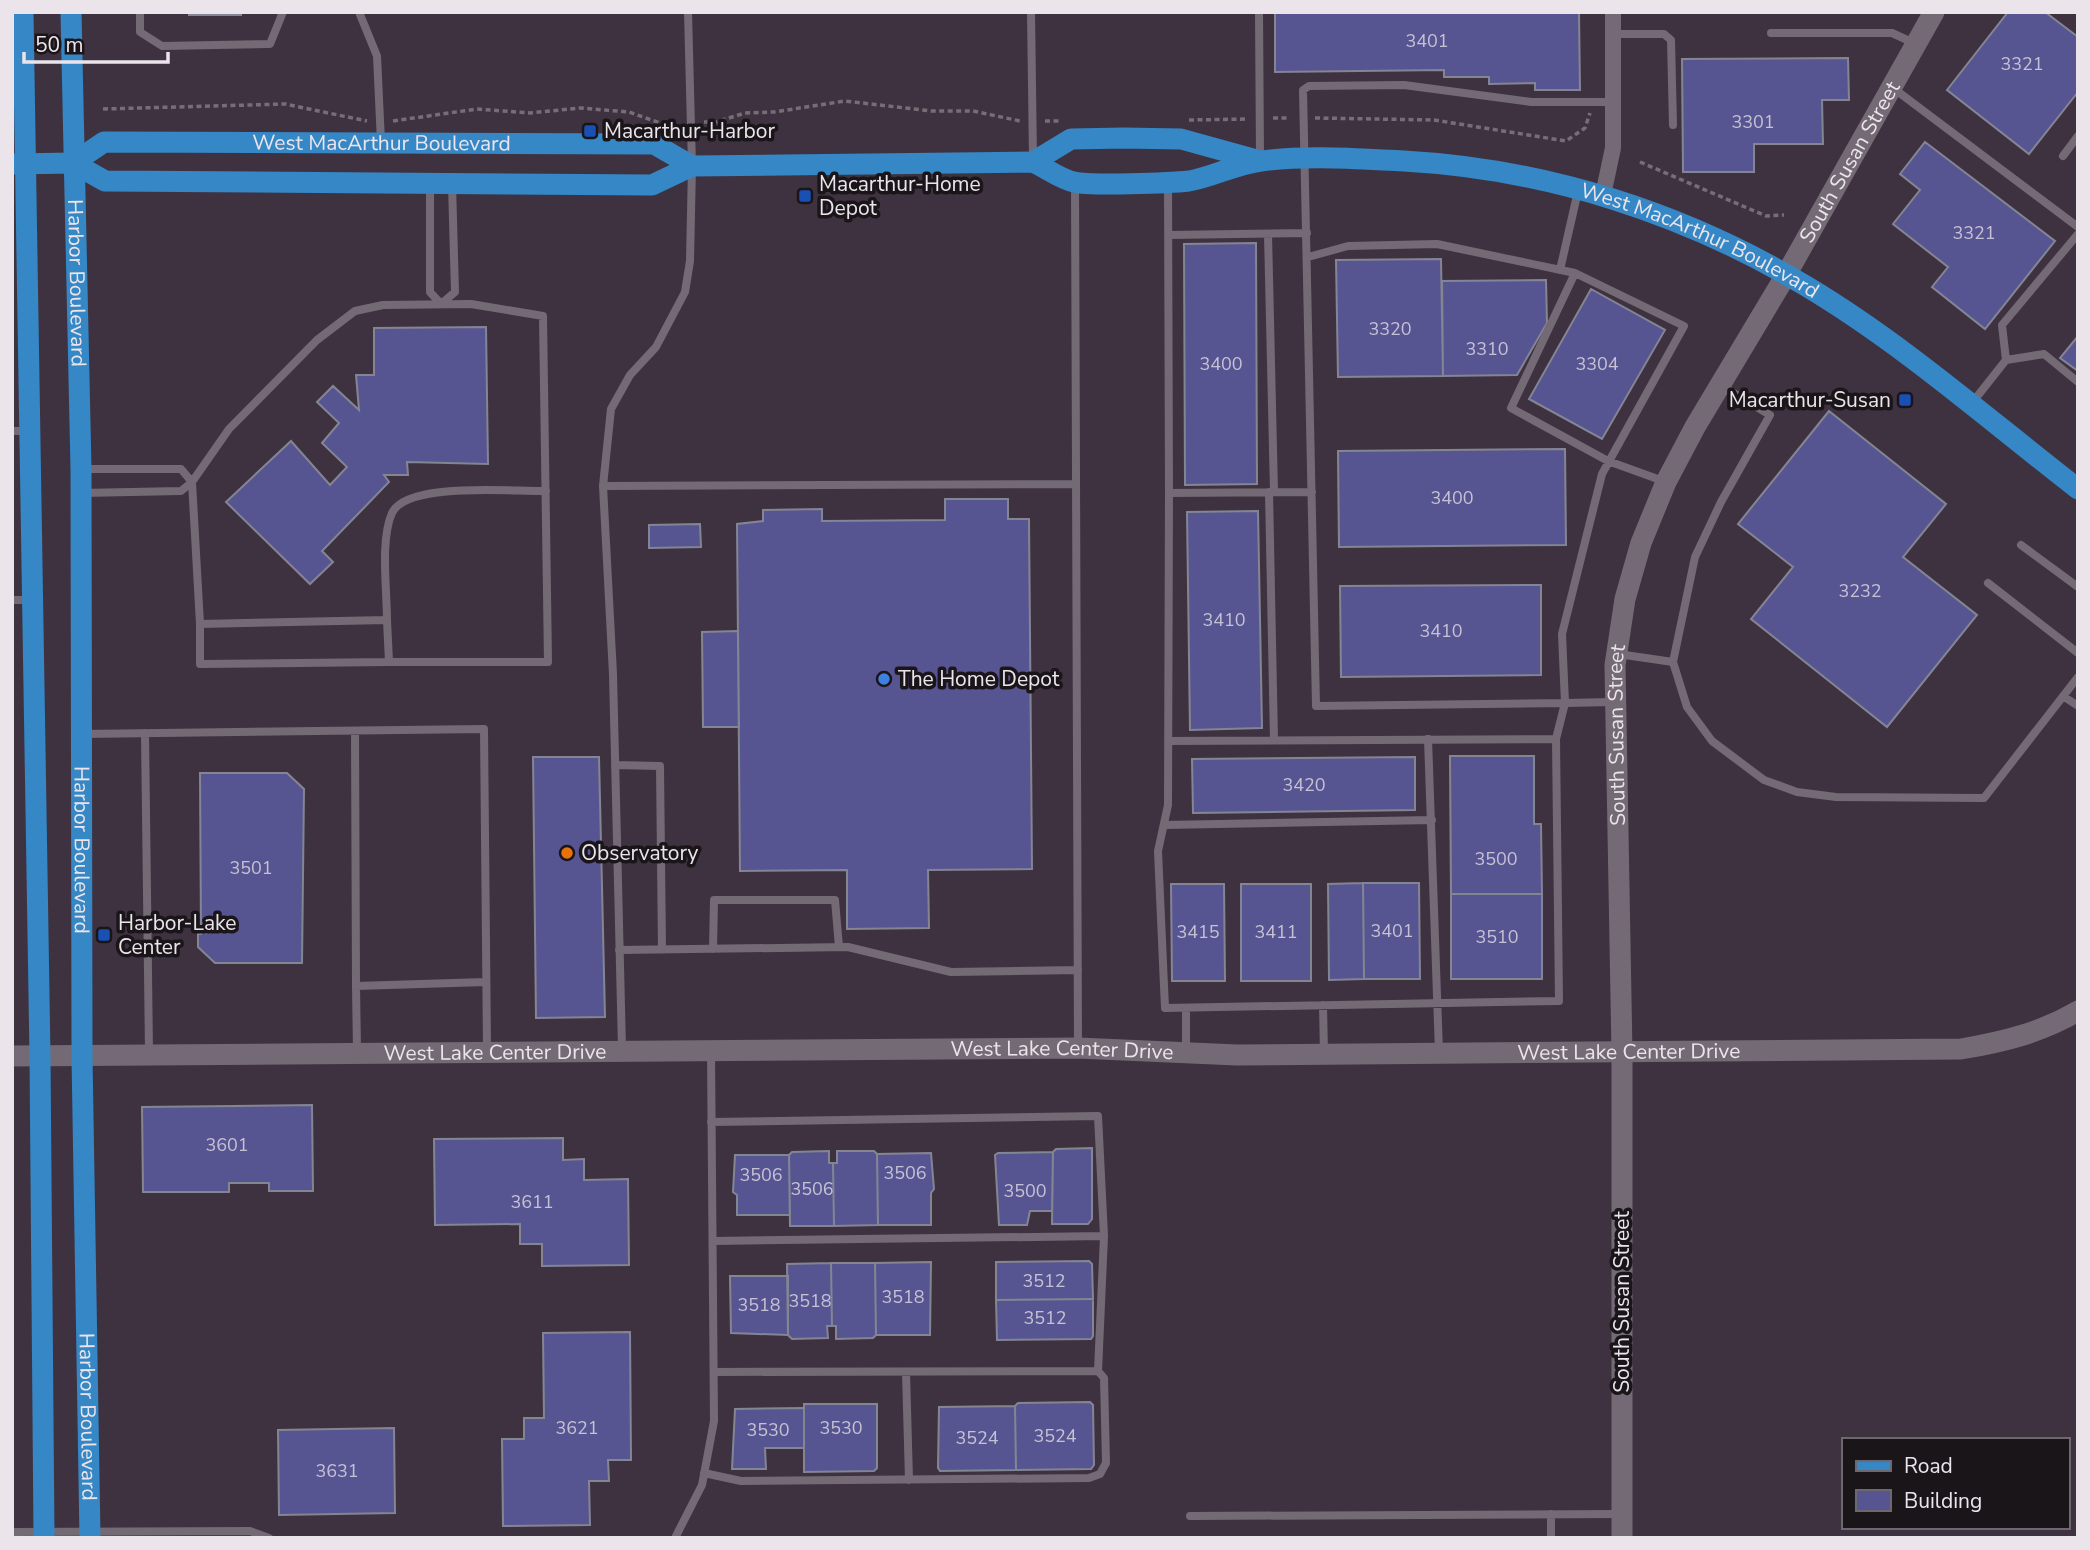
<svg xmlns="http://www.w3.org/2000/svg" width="2090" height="1550" viewBox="0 0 2090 1550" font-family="'Nunito Sans',sans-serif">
<rect width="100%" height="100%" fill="#342b34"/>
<path fill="#3f3240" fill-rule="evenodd" d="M12,12H2078V1538H12ZM1843,1440H2067V1527H1843Z"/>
<path fill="#575591" stroke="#848593" stroke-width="2" d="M189,12H241V15H189Z
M1275,12H1579L1580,90H1535V83L1489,84V77H1444V70L1275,72Z
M2008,12H2045L2078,37V92L2029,154L1947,90Z
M1848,58L1849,100H1822L1823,144H1754V172H1683L1682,59Z
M1925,142L2055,241L1985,329L1932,287L1948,267L1893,224L1920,190L1900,174Z
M1256,243L1257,484L1185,485L1184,244Z
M1441,259L1443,376L1338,377L1336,260Z
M1546,280L1547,323L1517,375L1443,376L1442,281Z
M1591,289L1665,330L1602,439L1529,399Z
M486,327L488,464L407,462L408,475H384L389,482L322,551L333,562L310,584L226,502L291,441L330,485L347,467L322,443L339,423L317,402L333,386L359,410L356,375H374V328Z
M2078,336V371L2060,358Z
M1829,411L1946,504L1903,557L1977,615L1887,727L1751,619L1793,567L1738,524Z
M1565,449L1566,545L1339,547L1338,451Z
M945,499H1008V519H1029L1032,869L928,870L929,928L847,929V870L740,871L737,524L763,521V510L822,509V521L945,520Z
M1258,511L1262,728L1190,730L1187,512Z
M700,524L701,547L649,548V525Z
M1541,585V675L1341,677L1340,586Z
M738,631L739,727H703L702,632Z
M1450,756H1534V824H1541L1542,894H1451Z
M533,757H599L605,1017L536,1018Z
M1415,757V810L1193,813L1192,759Z
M200,773H287L304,789L302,963H215L198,947V934H201Z
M1363,883L1364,979L1329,980L1328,884Z
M1363,883H1419L1420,979H1364Z
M1171,884H1224L1225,981H1172Z
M1241,884H1311V981H1241Z
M1451,894H1542V979H1451Z
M312,1105L313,1191H269V1183H229V1192H143L142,1107Z
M563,1138V1160L584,1159V1180L628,1179L629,1265L542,1266V1244H520V1224L435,1225L434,1139Z
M1092,1148V1219L1088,1224H1052L1053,1152L1056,1149Z
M829,1151V1163H833L834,1226H790L789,1155L792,1152Z
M837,1151H874L877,1154L878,1225L834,1226L833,1163H837Z
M1053,1152L1052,1211H1030L1027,1225H999L995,1155L998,1153Z
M931,1153L934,1189L931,1193V1225H878L877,1154Z
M735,1155H789L790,1215H737V1195L733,1192Z
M1089,1261L1092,1264L1093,1299L996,1300V1262Z
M931,1262L930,1335H876L875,1263Z
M831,1263L832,1326H827L828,1338L792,1339L788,1335L787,1264Z
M831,1263H875L876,1335L873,1338L836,1339V1326H832Z
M730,1276H788V1335L731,1333Z
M1093,1299V1336L1091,1339L997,1340L996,1300Z
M630,1332L631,1460H608L609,1481H589L590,1525L503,1526L502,1439H524V1418H544L543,1333Z
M1090,1402L1093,1405L1094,1465L1091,1469L1016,1470L1015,1406L1018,1403Z
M804,1404H877V1468L874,1471L804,1472Z
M1015,1406L1016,1470L940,1471L938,1468L939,1407Z
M804,1408V1448H765L766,1469H732L735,1409Z
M394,1428L395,1513L279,1515L278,1430Z"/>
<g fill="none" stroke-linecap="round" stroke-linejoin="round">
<path stroke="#766e76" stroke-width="3.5" stroke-dasharray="5 3.5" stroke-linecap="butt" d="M103,109L285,104L367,121
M1273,118H1290
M1315,118L1434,120L1566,141L1585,128L1590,113
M1189,120L1248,119
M393,121L477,109L530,113L580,108L629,112L660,123H678
M1045,121H1062
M704,122H716L745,113L774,112L845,101L931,111H973L1020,121
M1640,162L1766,216L1784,215"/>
<path stroke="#746a75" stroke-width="8" d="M140,12V32L162,46L270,44L283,12
M359,12L377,56L381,142
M1031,12L1033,159
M1259,12L1260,158
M1771,33H1892L1916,44
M1613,34H1664L1671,40L1673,125
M1893,88L2078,227
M2063,156L2078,136
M1075,183L1078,1048
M1168,183L1169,493L1312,492
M430,186V292L441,304
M1268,234L1274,492
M1169,235L1307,233
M1308,257L1348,246L1437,244L1575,273L1684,326L1602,474L1562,634L1565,703L1316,706L1303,90L1309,86L1404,85L1531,102H1613
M1560,270L1578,191
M1575,273L1511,408L1608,461L1666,482
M441,304L455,292L452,184
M2006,360L2044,354L2078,382
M1972,403L2006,360L2002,325L2078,234
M12,431H30
M603,486L1076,484
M1269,492L1274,740
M81,493L181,491L192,482L229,429L317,340L355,311L383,305L471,304L543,316L548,662H389L387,620L200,624L192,482L181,469H81
M2021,545L2078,587
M1988,583L2078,653
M12,600H30
M387,620C387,590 380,540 392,513C407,481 514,492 546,491
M200,624V664L389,662
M1618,654L1673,662L1695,557L1721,502L1770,415L1722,386
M1673,662L1687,707L1712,741L1764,780L1797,792L1836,797L1984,798L2078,677
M2063,696L2078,706
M355,731L356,986
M145,733L149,1052
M82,734L484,729L487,1050
M1428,739L1439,1052
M1556,739L1565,703L1613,702
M1168,741L1556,739L1559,1001L1165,1008L1158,851L1168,805L1169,493
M615,765L660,766L662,950
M1164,825L1432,820
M713,949L714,900H835L839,947
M619,950L848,947L951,972L1078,970
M1323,1005L1324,1054
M1186,1008V1050
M622,1049L613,674L603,486L611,409L630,375L656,347L685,292L690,261L692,166L688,12
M357,1051L356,986L486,982
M713,1241L1104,1236
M714,1372L1098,1371
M906,1372L909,1480
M704,1473L741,1481L1089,1478L1100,1474L1106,1463L1104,1378L1098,1371L1104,1236L1098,1116L711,1122
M1551,1514V1538
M1190,1516L1621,1514
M12,1532L250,1531L269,1538
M675,1538L702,1485L714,1421L711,1051"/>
<path stroke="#746a75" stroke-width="16" d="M1603,195L1613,148V12"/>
<g stroke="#746a75" stroke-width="21">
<path id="s1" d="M12,1056L1078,1048L1237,1055L1961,1049C2003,1042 2040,1033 2078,1011"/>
<path id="s2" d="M1622,1538V1054L1615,665L1625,599L1641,543L1666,482L1695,427L1786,275L1934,12"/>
</g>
<g stroke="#3687c5" stroke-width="21">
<path d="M23,12L40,1056L44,1538"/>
<path id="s3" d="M71,12L81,469L82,1056L90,1538"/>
<path d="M1033,162L1071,139L1124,138L1181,139L1257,160"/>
<path id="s4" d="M73,163L104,142L654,144L692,166"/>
<path id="s5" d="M12,164L73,163L105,181L652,185L692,166L1033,162C1046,168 1060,179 1074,182C1089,186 1171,183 1189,181C1213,177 1236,164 1261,161C1307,155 1358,159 1404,161C1547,169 1684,213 1806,286C1903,344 1989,420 2078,489"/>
</g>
</g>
<g fill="#1a4fb4" stroke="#191519" stroke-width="2.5">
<rect x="583" y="124" width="14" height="14" rx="3.5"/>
<rect x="798" y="189" width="14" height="14" rx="3.5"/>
<rect x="1898" y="393" width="14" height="14" rx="3.5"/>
<rect x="97" y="928" width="14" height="14" rx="3.5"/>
</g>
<circle fill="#3f7fe0" stroke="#191519" stroke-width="2.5" cx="884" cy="679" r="7"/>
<circle fill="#e8710a" stroke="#191519" stroke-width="2.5" cx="567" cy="853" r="7"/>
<g text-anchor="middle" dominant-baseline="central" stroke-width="7" stroke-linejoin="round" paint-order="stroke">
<g font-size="18" fill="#c6c1d4">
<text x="1427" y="41">3401</text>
<text x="2022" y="64">3321</text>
<text x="1753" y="122">3301</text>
<text x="1974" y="233">3321</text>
<text x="1390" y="329">3320</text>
<text x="1487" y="349">3310</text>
<text x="1221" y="364">3400</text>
<text x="1597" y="364">3304</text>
<text x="1452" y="498">3400</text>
<text x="1860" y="591">3232</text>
<text x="1224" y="620">3410</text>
<text x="1441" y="631">3410</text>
<text x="1304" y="785">3420</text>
<text x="1496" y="859">3500</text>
<text x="251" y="868">3501</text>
<text x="1392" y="931">3401</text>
<text x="1198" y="932">3415</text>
<text x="1276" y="932">3411</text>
<text x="1497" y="937">3510</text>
<text x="227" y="1145">3601</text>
<text x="905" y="1173">3506</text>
<text x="761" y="1175">3506</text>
<text x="812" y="1189">3506</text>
<text x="1025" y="1191">3500</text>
<text x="532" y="1202">3611</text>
<text x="1044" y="1281">3512</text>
<text x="903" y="1297">3518</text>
<text x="810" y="1301">3518</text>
<text x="759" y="1305">3518</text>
<text x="1045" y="1318">3512</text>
<text x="577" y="1428">3621</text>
<text x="841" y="1428">3530</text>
<text x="768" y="1430">3530</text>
<text x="1055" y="1436">3524</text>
<text x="977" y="1438">3524</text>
<text x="337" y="1471">3631</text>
</g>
<g font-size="21" fill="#ebe5eb" stroke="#191519" text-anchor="start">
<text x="604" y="131">Macarthur-Harbor</text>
<text x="819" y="184">Macarthur-Home<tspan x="819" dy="24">Depot</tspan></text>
<text x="1891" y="400" text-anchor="end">Macarthur-Susan</text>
<text x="898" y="679">The Home Depot</text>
<text x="581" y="853">Observatory</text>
<text x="118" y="923">Harbor-Lake<tspan x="118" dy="24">Center</tspan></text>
</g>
<g font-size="21" fill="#ebe5eb" stroke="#191519">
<text stroke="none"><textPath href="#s4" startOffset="315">West MacArthur Boulevard</textPath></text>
<text stroke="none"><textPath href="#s2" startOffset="1433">South Susan Street</textPath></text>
<text stroke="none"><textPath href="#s5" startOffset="1718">West MacArthur Boulevard</textPath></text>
<text stroke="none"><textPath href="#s3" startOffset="271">Harbor Boulevard</textPath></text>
<text stroke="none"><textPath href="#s2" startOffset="803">South Susan Street</textPath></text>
<text stroke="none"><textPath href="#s3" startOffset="838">Harbor Boulevard</textPath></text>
<text stroke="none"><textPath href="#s1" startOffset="1050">West Lake Center Drive</textPath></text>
<text stroke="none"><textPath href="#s1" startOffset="483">West Lake Center Drive</textPath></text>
<text stroke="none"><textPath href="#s1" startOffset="1617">West Lake Center Drive</textPath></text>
<text transform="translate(1622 1302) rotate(-90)">South Susan Street</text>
<text stroke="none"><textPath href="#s3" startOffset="1405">Harbor Boulevard</textPath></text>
</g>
</g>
<rect width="2090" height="1550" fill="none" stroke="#ebe5eb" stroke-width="28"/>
<rect x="1842" y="1438" width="228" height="91" fill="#191519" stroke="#6d686d" stroke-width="2"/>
<rect x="1856" y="1461" width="35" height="10" fill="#3687c5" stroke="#6d686d" stroke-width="2"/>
<text x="1904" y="1473" font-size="21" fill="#ebe5eb">Road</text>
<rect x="1856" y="1490" width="35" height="21" fill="#575591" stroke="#6d686d" stroke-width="2"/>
<text x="1904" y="1508" font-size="21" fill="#ebe5eb">Building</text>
<path d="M24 52v10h144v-10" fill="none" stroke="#ebe5eb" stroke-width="3.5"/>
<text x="35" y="52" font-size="21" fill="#ebe5eb" stroke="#191519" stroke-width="5" paint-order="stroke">50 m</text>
</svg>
